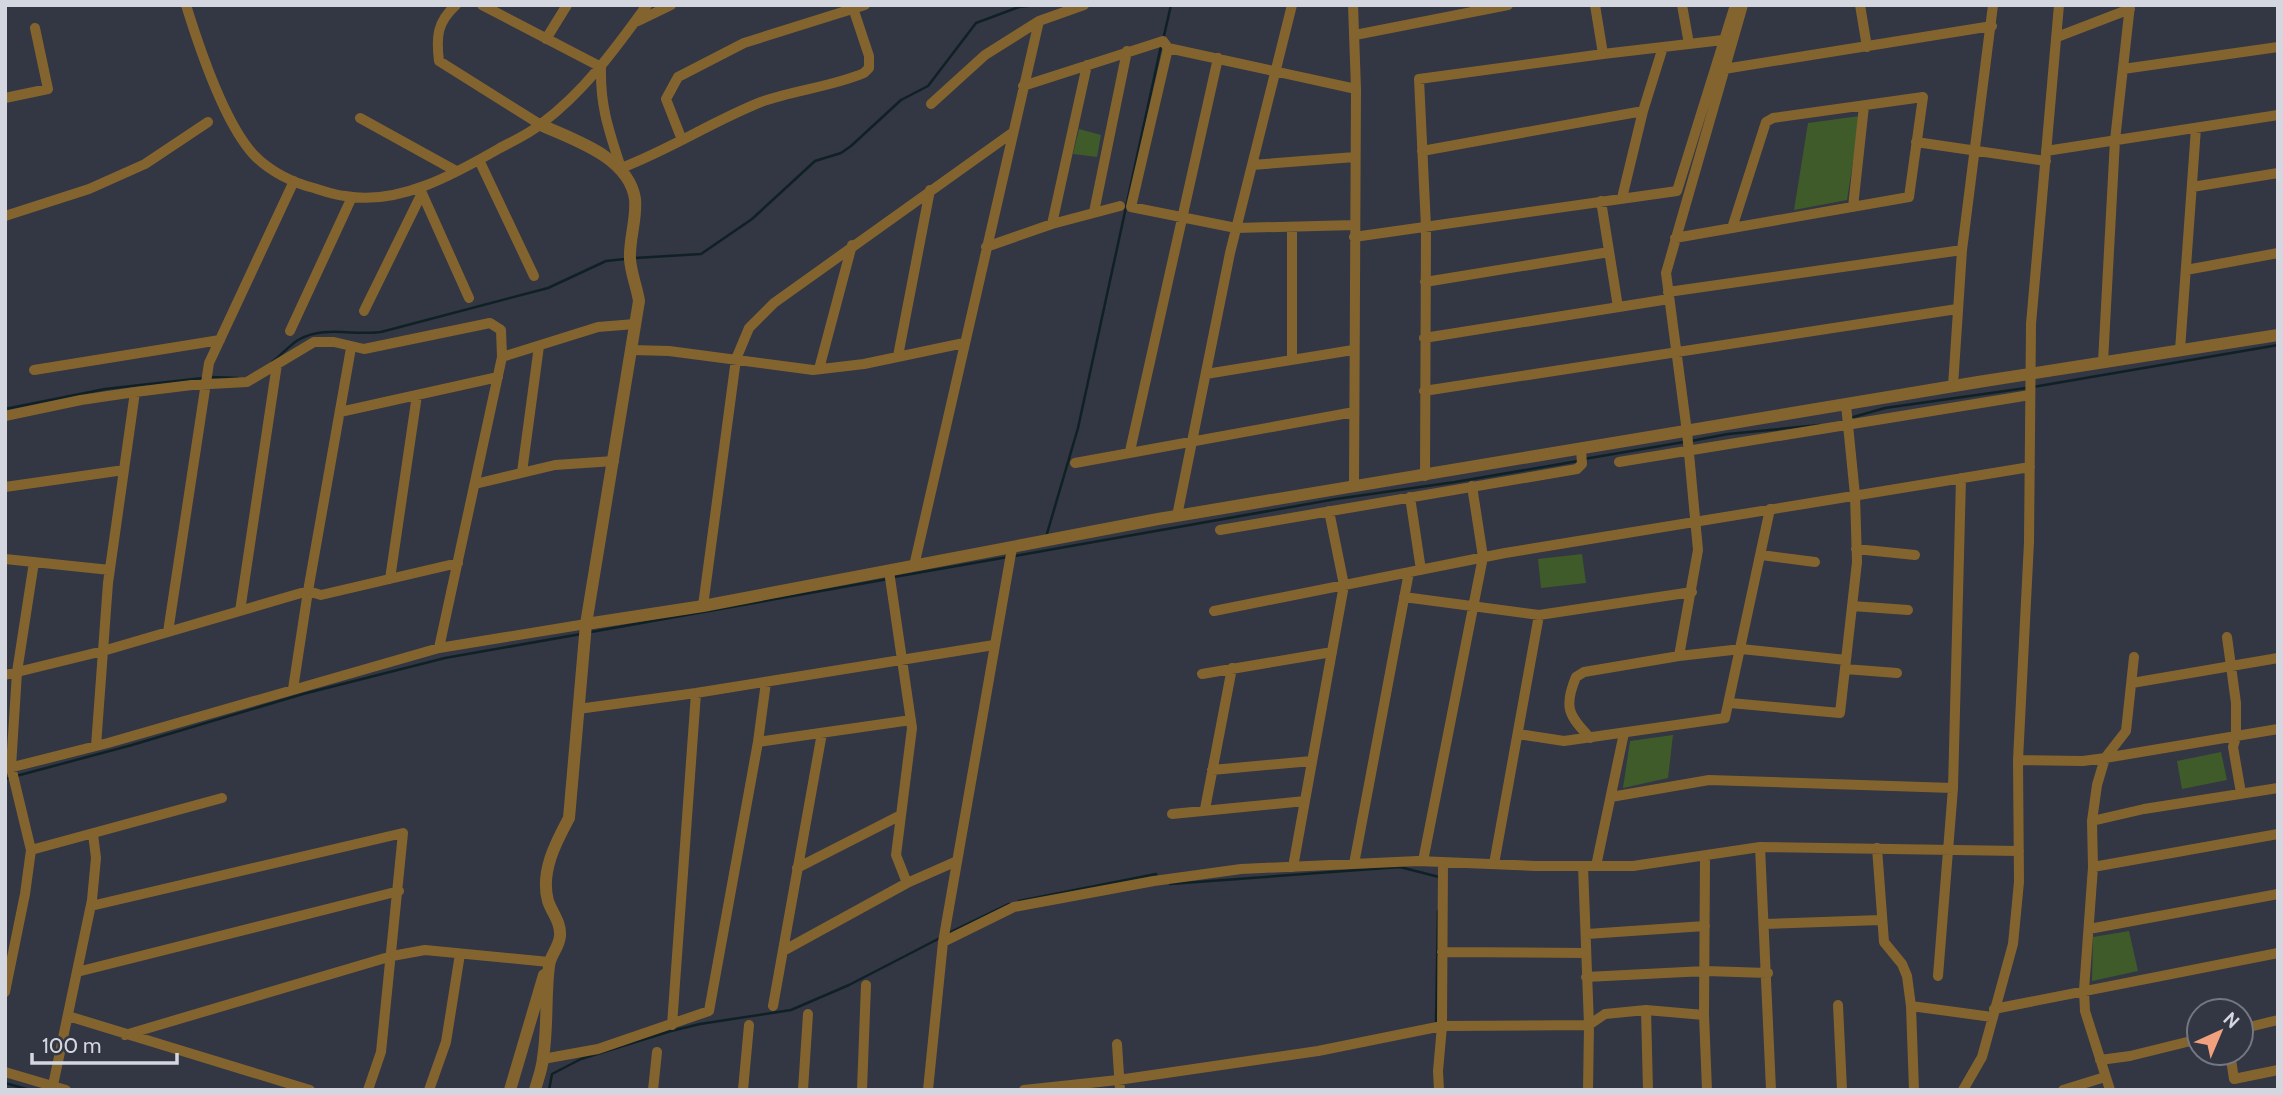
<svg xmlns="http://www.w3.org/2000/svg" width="2283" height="1095" viewBox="0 0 2283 1095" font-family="Cabin,sans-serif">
<rect width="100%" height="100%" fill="#333643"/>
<path fill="#3f5b2a" d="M1860,116L1847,200L1794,210L1808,123Z
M1079,129L1101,135L1097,157L1073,154Z
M1582,554L1586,583L1541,588L1538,559Z
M1673,735L1668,778L1623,788L1630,741Z
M2221,752L2227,780L2182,789L2177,761Z
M2129,931L2138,971L2092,981L2093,937Z"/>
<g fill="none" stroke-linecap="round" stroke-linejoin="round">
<path stroke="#102125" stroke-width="2.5" d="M1163,40L1171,5
M635,258L701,254L752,219L815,161L841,153L851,146L901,100L928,86L976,23L1019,7L1036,5
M272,362C281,355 289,346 298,340C324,325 354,336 381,332L548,288L606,261L625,259
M210,377L238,378
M2033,387L2278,345
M5,409L105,389L203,378
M1850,418L1885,408L2026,388
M1691,441L1728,434L1820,425
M1584,459L1684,442
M1046,537L1078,428L1161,46
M1015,556L1336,499L1455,482L1578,461
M894,577L1008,557
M591,632L888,579
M5,779L132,745L303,694L445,658L581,634
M1170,884L1400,867L1439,877V880
M1019,901L1156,874L1157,878
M949,933L1009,904
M1436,1023L1438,911
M5,1083L30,1090
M549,1090L552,1074L581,1059L671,1031L700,1024L791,1010L849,985L940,938"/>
<path stroke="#83642f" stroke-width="10" d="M186,5C199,47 224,123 254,155C269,171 293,183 314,188C324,191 334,195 345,196C398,206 455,174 500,148C513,141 529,134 541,124C584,92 616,48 647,5
M456,5C437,22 436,37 439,61L541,125
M482,5L601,67C600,107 609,131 621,168C669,150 713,121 761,102C794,90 831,87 864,73L869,68V56L852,5
M1353,5L1356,89L1354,487
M1595,5L1603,54
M1682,5L1689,44
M1860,5L1867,47
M638,21L671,5
M1355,35L1508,5
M2057,37L2130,9
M546,39L567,5
M1168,48L1131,207L1236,228L1355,225
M1724,69L1992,26
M2123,69L2278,47
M1023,86L1163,41L1168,48L1356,89
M5,98L48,89L35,28
M931,104L985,55L1039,21L1084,5
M360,118L456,171
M682,140L666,99L678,77L744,43L865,5
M1916,142L2046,161
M1422,151L1643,111
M2046,151L2278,115
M479,160L534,276
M1252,165L1355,157
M2192,187L2278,173
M421,191L469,298
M1622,198L1643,111L1663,47
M1601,201L1618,307
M1853,207L1864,106
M1094,212L1127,51
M5,216L89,189L145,164L208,122
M1052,224L1087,65
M1292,227V359
M1354,237L1677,191L1735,5
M1675,238L1909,197L1923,97L1773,118L1766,122L1732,228
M986,247L1052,224L1120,206
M2186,270L2278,253
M1425,282L1609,252
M1668,292L1962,250
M364,311L422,193
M290,331L352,197
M1424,338L1669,299
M632,350L669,351L813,370L864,364L964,343
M2180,350L2196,128
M898,356L930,190
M502,357L598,327L635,324
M2103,362L2115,140L2130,5
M819,369L852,245
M34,370L220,340
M1206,374L1353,350
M1953,386L1962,250L1993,5
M1424,391L1957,309
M340,412L498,377
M5,416L81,400L135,392L192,385L247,382L314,342H334L364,349L490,323L501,330L502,357L439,648
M1130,451L1218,58
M1619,462L2030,395
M1075,463L1354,412
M522,472L539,346
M1425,476L1426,227L1419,79L1603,54L1723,40
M475,484L555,465L614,461
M5,487L124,470
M1410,497L1421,570
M1177,516L1230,253L1292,5
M1220,530L1577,469L1582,464L1581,450
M1856,549L1915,555
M1761,555L1815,562
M5,559L110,570
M914,566L1039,21
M889,571L912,728L896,855L907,883
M390,579L417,395
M1404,597L1539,615L1692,592
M703,606L736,359L749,328L774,303L1012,133
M1852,606L1908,610
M240,611L277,364
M1214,611L1505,553L2030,467
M168,632L209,363L294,181
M2227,637L2236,703V737L2233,747L2241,793
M1679,656L1698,550L1687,432L1666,273L1743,5
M1845,669L1897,673
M1202,674L1332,652
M5,675L103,651L308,591L321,595L458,563
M2132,683L2278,658
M293,689L308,591L351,348
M1730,703L1840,713L1857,562L1855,495L1846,405
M578,709L696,693L994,645
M1518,734L1564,741L1725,718L1770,509
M1590,738C1569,715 1563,708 1576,677L1584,672L1679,656L1741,649L1846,660
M758,742L911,720
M96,746L108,583L135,392
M2018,760L2083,761L2105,758L2278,729
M5,769L108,743L439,648L586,624
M1212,770L1312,761
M1611,797L1709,780L1953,788
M1205,809L1232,668
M1172,814L1305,801
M2092,821L2144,809L2278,788
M1760,847L1771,1090
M1877,848L1884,942L1902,964L1907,976L1911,1006L1914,1090
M31,850L222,798
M1705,856L1704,1015L1707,1090
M1423,861L1483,557L1472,486
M1354,864L1409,572
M1494,864L1539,615
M1583,866L1589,1025L1588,1090
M1596,866L1624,733
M1293,867L1344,585L1329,511
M2093,867L2278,834
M797,868L901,815
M91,906L403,833L381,1052L368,1090
M1765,924L1881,920
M2089,929L2278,894
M1587,934L1705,926
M943,942L1014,907L1154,881L1241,869L1418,861L1535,866H1633L1760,847L2019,851
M783,951L907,883L957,861
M1442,952L1585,953
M77,972L399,891
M1938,976L1953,788L1961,478
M1586,977L1705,971L1768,973
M5,992L25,894L31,850L11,767L17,672L34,562
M1838,1005L1842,1090
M773,1006L822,733
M1911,1006L1992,1017
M1994,1009L2278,953
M1646,1010L1648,1090
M68,1016L310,1090
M672,1025L696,693
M2241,1029L2278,1020
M125,1035L392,956L425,950L549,962
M1117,1044L1120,1090
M2230,1053L2234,1079L2278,1070
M543,1059L598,1049L709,1011L758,742L766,682
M2100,1060L2130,1056L2199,1039
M5,1072L66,1090
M52,1090L92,900L96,858L93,834
M429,1090L446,1042L460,954
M653,1090L657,1052
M743,1090L749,1025
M803,1090L808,1014
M862,1090L866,985
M928,1090L943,942L1012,548
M1024,1090L1118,1080L1318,1051L1442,1026L1589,1025L1605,1014L1646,1010L1704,1015
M1439,1090L1438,1071L1442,1026L1443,862
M1963,1090L1982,1057L2013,944L2019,882L2018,760L2029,542L2031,324L2059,5
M2063,1090L2105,1077
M2110,1090L2085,1011L2084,990L2093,867L2092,821L2097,785L2105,758L2126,731L2134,657"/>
<path stroke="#83642f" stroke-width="12" d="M586,624L703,606L1158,519L1978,382L2278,335
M510,1090L544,975
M535,1090C538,1079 542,1069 543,1058C548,1028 545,996 549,966C550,955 559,948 560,936C561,922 552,913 548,901C540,872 556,842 569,818L586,624L639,301C637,287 631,274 630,259C629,239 637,219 635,199C629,157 574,140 541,125"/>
</g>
<rect width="2283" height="1095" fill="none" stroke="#d5d7e0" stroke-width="14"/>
<g transform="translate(2220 1032) rotate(44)"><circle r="33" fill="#333643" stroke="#747682" stroke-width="2"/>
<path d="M0-5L12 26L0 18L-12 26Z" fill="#f1a17d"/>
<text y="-10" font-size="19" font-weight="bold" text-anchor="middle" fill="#d5d7e0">N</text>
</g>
<path d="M32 1053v10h145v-10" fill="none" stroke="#d5d7e0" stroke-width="3.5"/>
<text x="42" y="1053" font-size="21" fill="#d5d7e0" stroke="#333643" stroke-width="5" paint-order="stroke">100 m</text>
</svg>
